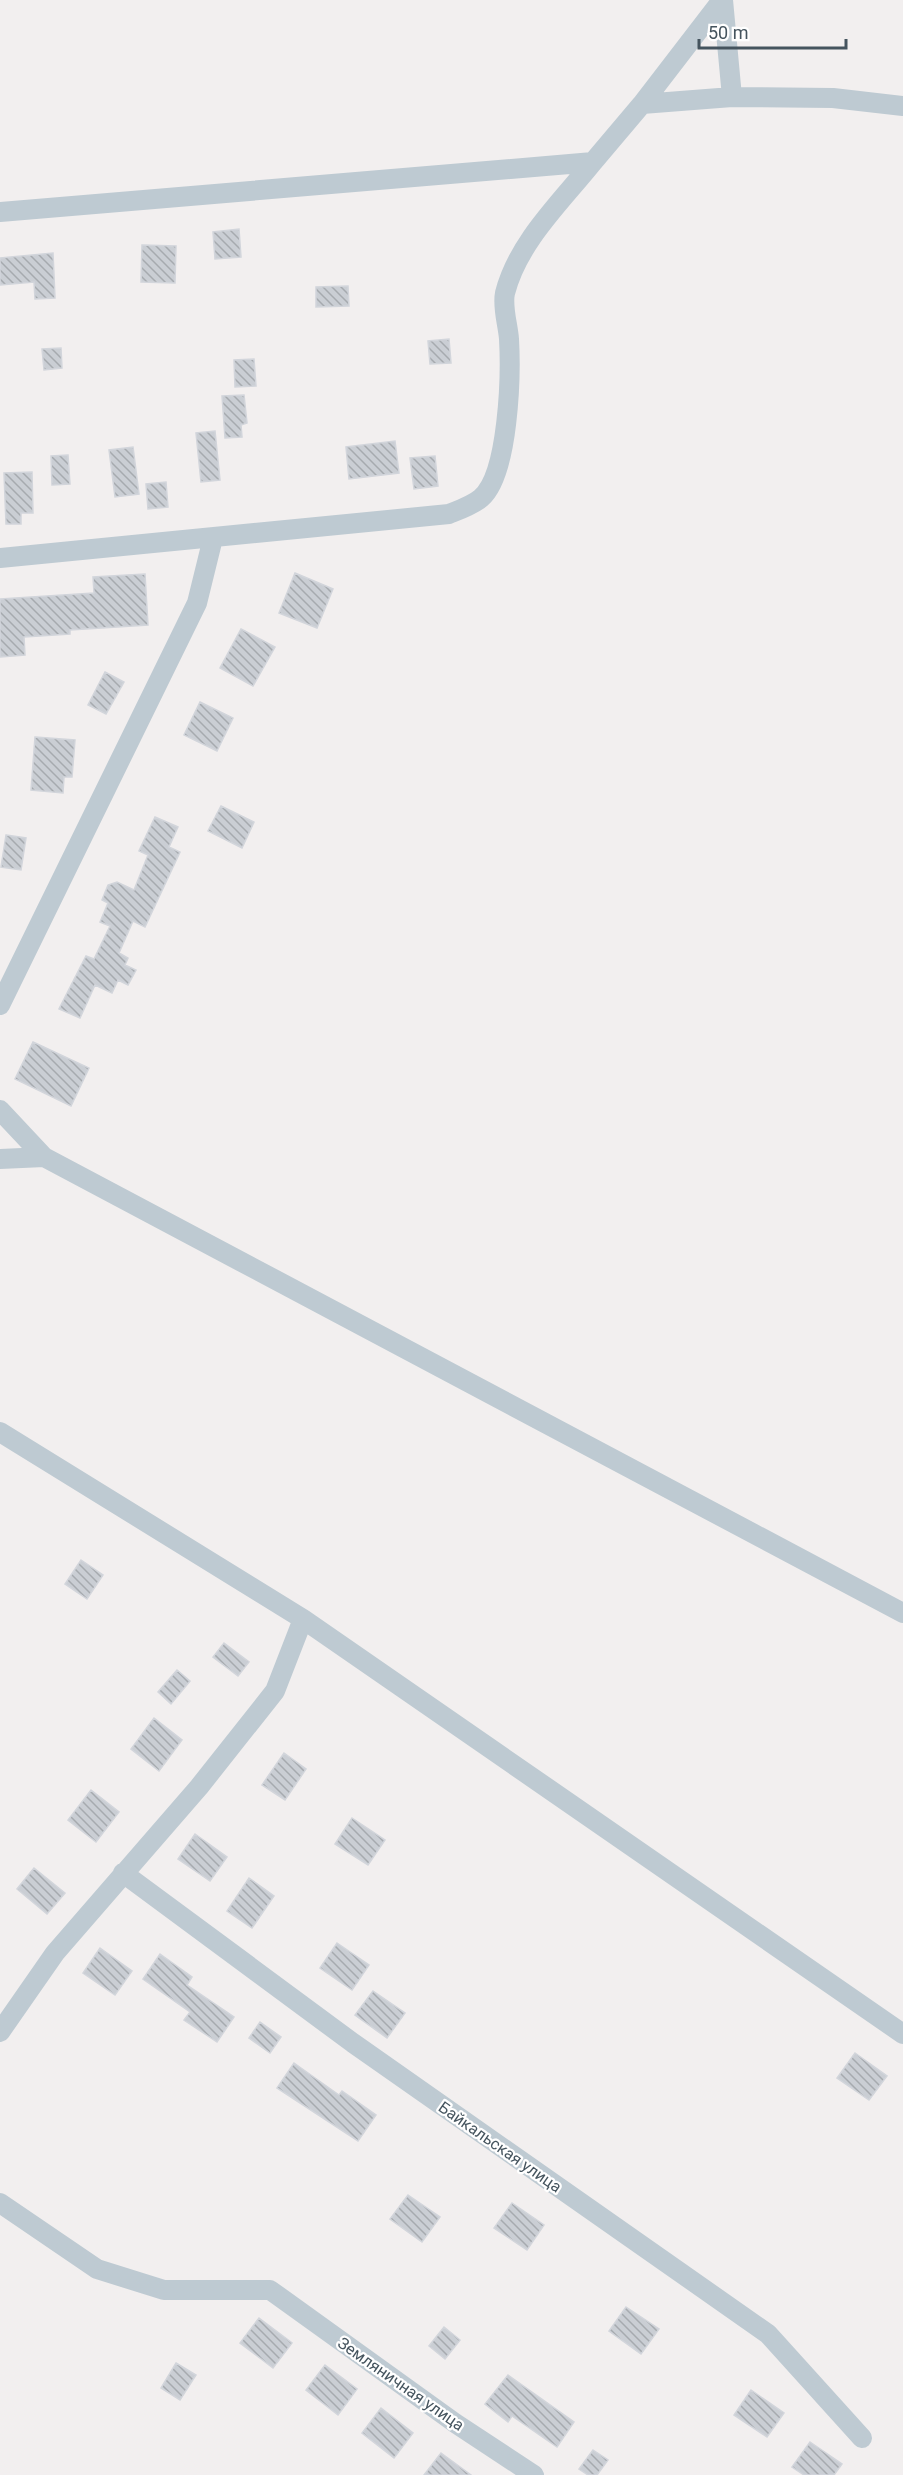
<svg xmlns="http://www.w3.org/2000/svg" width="903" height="2475" viewBox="0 0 903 2475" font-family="Roboto,sans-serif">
<defs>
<pattern id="building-back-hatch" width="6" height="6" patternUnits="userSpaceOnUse" patternTransform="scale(1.5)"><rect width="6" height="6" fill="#caced4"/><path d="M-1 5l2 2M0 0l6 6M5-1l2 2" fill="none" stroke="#a6aaaf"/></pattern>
</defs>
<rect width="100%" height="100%" fill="#f2efef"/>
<path fill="url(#building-back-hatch)" stroke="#d2d5db" stroke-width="1.5" d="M239,229L241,257L215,259L213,232Z
M142,245L176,246L175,283L141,282Z
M53,253L55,298L35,299L34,282L0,285V258Z
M348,286L349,306L316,307V287Z
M449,339L451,363L430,364L428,341Z
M61,348L62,368L44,370L42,349Z
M254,359L256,386L235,387L234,360Z
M244,395L247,423L241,425L242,437L225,438L222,396Z
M215,431L220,480L201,482L196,433Z
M395,441L399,473L349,479L346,447Z
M133,447L139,494L115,497L109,450Z
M68,455L70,484L52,485L51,456Z
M435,456L438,486L414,489L410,458Z
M32,472L33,513H21V524H6L4,473Z
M166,482L168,507L148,509L146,484Z
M295,573L333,589L317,628L279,613Z
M145,574L148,625L70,630V634L24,637L25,655L0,657V599L94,593L93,577Z
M241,629L275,647L253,686L220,668Z
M105,672L124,682L106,714L88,705Z
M200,702L233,718L217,751L184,735Z
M35,737L75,740L72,777H64L63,793L31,790Z
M221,806L254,822L242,848L208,831Z
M155,817L178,827L169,847L180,852L145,927L133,921L119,953L128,958L125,965L136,970L128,985L118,980L112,993L95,985L80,1018L59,1009L86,956L94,959L110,926L100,922L108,903L102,900L108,885L117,882L134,890L148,855L139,851Z
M6,835L26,838L21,870L1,867Z
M33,1042L89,1068L71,1106L15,1079Z
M81,1560L103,1575L87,1599L65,1584Z
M224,1643L249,1662L238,1676L213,1657Z
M177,1670L190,1681L171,1704L158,1692Z
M154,1718L182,1740L159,1771L131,1749Z
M284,1753L306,1769L285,1800L262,1785Z
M91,1790L119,1812L96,1842L68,1820Z
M352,1818L385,1840L368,1865L335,1844Z
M195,1834L227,1857L210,1881L178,1859Z
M34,1868L65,1893L47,1914L17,1889Z
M249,1878L274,1896L252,1928L227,1911Z
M337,1943L369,1965L352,1990L320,1968Z
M100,1948L132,1971L115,1995L83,1973Z
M160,1954L192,1977L187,1985L234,2017L217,2042L184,2020L190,2012L143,1979Z
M373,1991L405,2013L387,2038L355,2015Z
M260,2022L281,2037L270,2053L249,2038Z
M855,2053L887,2076L869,2100L837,2078Z
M294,2063L339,2095L342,2091L376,2115L358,2141L277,2088Z
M408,2195L440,2217L422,2242L390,2219Z
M512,2203L544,2225L527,2250L494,2228Z
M626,2307L659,2329L641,2354L609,2331Z
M259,2318L292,2343L273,2368L240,2343Z
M444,2327L460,2340L445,2359L429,2346Z
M176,2363L196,2375L180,2400L161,2388Z
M325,2365L357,2389L338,2415L306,2390Z
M508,2375L574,2422L557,2447L512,2416L508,2422L485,2404Z
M751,2390L784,2413L767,2437L734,2415Z
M381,2408L413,2433L394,2458L362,2433Z
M810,2442L842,2464L834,2475H804L792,2467Z
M593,2450L608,2460L597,2475H588L579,2469Z
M441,2453L471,2475H424Z"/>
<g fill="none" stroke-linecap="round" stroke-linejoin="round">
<path stroke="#becad2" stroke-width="20" d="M732,97L833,98L903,106
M642,104L722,0
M0,212L593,162L642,104L732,97L723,0
M0,558L449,514C459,510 473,505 481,498C509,474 511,374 509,339C508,325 502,307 505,293C518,242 561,202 593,162
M0,1005L197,603L213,538
M0,1110L44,1157L903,1613
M0,1159L44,1157
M0,1432L303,1619L903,2034
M123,1873L353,2043L768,2334L862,2438
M0,2032L55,1953L199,1787L275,1691L303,1619
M0,2203L97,2269L164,2290H270L455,2423L534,2475"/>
</g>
<g text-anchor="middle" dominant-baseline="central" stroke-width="4.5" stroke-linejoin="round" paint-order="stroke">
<g font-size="16" fill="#45545e" stroke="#fff">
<text transform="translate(500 2147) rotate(35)">Байкальская улица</text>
<text transform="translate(401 2384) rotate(35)">Земляничная улица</text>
</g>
</g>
<path d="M699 39v9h147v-9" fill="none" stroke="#45545e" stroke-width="3"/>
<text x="708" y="39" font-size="18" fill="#45545e" stroke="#ffffff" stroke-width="4.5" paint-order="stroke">50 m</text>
</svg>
